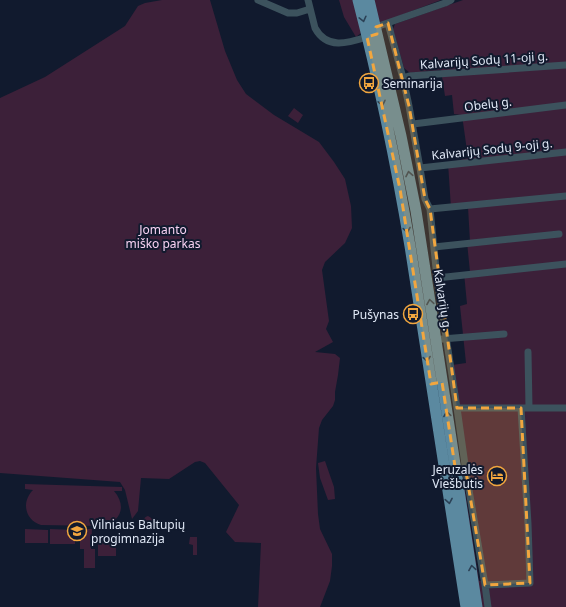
<svg xmlns="http://www.w3.org/2000/svg" width="566" height="607" viewBox="0 0 566 607" font-family="'Noto Sans',sans-serif">
<rect width="100%" height="100%" fill="#111a2e"/>
<path fill="#3c2039" d="M162,0H210L225,51L237,80L246,94L274,115L319,142L334,162L345,179L351,206L352,228L345,243L325,262L322,270L329,321L326,329L333,342L315,352L335,354L340,358L338,375L335,392V400L333,406L322,420L319,428L316,468L318,514L320,529L332,554V566L330,581L320,607H258L261,543L235,542L226,532L239,505L205,463L200,461L195,462L169,479L141,478L138,511L132,519L125,490L120,482L0,473V98L45,77L125,26L138,6L145,3Z
M339,0H354L361,33L356,37L344,17Z
M374,0H441L383,22H377Z
M463,0H566V607H490L452,365L466,363L460,306L467,304L464,273L470,272L467,242H470L468,207L451,208L448,163L468,158L462,115L454,114L452,95L445,96L441,70L410,73L404,68L393,29L395,24Z
M294,108L303,115L298,123L288,116Z
M325,461L334,487L335,499L328,500L320,478L318,463Z
M462,477H463L479,581H481L486,607H481Z
M25,484L122,487V491H114C127,506 121,522 102,526L41,525C25,520 21,502 33,490L25,489Z
M148,516C153,518 155,523 153,528L148,530L143,528C142,523 142,518 148,516Z
M25,529L48,530V543H25Z
M50,529L75,530V544H50Z
M80,529H92L91,549H95V568H84V549H80Z
M190,537H197V555H193V545L189,544Z
M98,538H116V556H98Z"/>
<g fill="none" stroke-linecap="round" stroke-linejoin="round">
<path stroke="#3c525d" stroke-width="7" d="M258,0L288,13H297L310,9
M308,0L315,28C327,50 348,43 367,37
M388,23L403,78L409,106L420,168L425,199L430,209L437,278L457,408
M376,27L445,3L451,0
M403,78L409,76L566,65
M413,124L566,105
M420,168L566,152
M430,209L566,196
M434,247L559,234
M437,278L566,264
M442,339L504,334
M528,352L529,408
M466,472L485,585
M456,473L466,472L457,408H566
M488,607L485,585L530,583L528,524L521,408"/>
<path stroke="#5b89a0" stroke-width="11" d="M358,0C379,81 396,163 410,246L466,607
M369,0L401,136L416,211L477,607"/>
</g>
<defs><path id="oneway-chevron" d="M-2-3.5L2.5 0L-2 3.5" fill="none" stroke-width="1.6" stroke-linecap="round" stroke-linejoin="round"/></defs>
<g stroke="#2b4156">
<use href="#oneway-chevron" transform="translate(363 19) rotate(76)"/>
<use href="#oneway-chevron" transform="translate(382 103) rotate(78)"/>
<use href="#oneway-chevron" transform="translate(409 174) rotate(-101)"/>
<use href="#oneway-chevron" transform="translate(407 230) rotate(80)"/>
<use href="#oneway-chevron" transform="translate(430 302) rotate(-99)"/>
<use href="#oneway-chevron" transform="translate(427 359) rotate(81)"/>
<use href="#oneway-chevron" transform="translate(447 414) rotate(-99)"/>
<use href="#oneway-chevron" transform="translate(449 501) rotate(80)"/>
<use href="#oneway-chevron" transform="translate(472 568) rotate(-99)"/>
</g>
<path fill="#f1a63f" fill-opacity="0.2" stroke="#f1a63f" stroke-width="3" stroke-dasharray="8 5" stroke-linejoin="round" d="M388,23L409,106L425,199L430,209L457,408H521L530,583L485,585L466,472L456,473L442,382L431,384L400,189L367,37L377,34L376,27Z"/>
<defs>
<symbol id="bus-ring" viewBox="-11 -11 22 22"><circle r="9.5" fill="#111a2e" stroke="#f1a63f" stroke-width="1.5"/><path d="M-5-6H5V4H4V6H2V4H-2V6H-4V4H-5ZM-3.5-4V0h7V-4ZM-3.5 1.2v1.5H-2V1.2ZM2 1.2v1.5H3.5V1.2Z" fill="#f1a63f"/></symbol>
<symbol id="hotel-ring" viewBox="-11 -11 22 22"><circle r="9.5" fill="#111a2e" stroke="#f1a63f" stroke-width="1.5"/><path d="M-6-4.5h1.5V1H6V5H4.5V3h-9V5H-6ZM-4 0a1.8 1.8 0 1 1 3.6 0ZM.5 0V-2.5h3Q6-2.5 6 0Z" fill="#f1a63f"/></symbol>
<symbol id="school-ring" viewBox="-11 -11 22 22"><circle r="9.5" fill="#111a2e" stroke="#f1a63f" stroke-width="1.5"/><path d="M0-5L7-2L0 1L-7-2ZM-4 1L0 2.5L4 1V4Q0 6-4 4Z" fill="#f1a63f"/></symbol>
</defs>
<g fill-rule="evenodd">
<use href="#bus-ring" x="358" y="72" width="22" height="22"/>
<use href="#bus-ring" x="402" y="303" width="22" height="22"/>
<use href="#hotel-ring" x="486" y="465" width="22" height="22"/>
<use href="#school-ring" x="66" y="520" width="22" height="22"/>
</g>
<g text-anchor="middle" dominant-baseline="central" stroke-width="4" stroke-linejoin="round" paint-order="stroke">
<g font-size="12" fill="#e0e8f6" stroke="#111a2e">
<text transform="translate(484 60) rotate(-4)">Kalvarijų Sodų 11-oji g.</text>
<text transform="translate(488 104) rotate(-7)">Obelų g.</text>
<text transform="translate(492 149) rotate(-6)">Kalvarijų Sodų 9-oji g.</text>
<text transform="translate(443 300) rotate(81)">Kalvarijų g.</text>
</g>
<g font-size="12" fill="#e0e8f6" stroke="#111a2e" text-anchor="start">
<text x="383" y="83">Seminarija</text>
<text x="399" y="314" text-anchor="end">Pušynas</text>
<text x="483" y="469" text-anchor="end">Jeruzalės<tspan x="483" dy="14">Viešbutis</tspan></text>
<text x="91" y="524">Vilniaus Baltupių<tspan x="91" dy="14">progimnazija</tspan></text>
</g>
<g font-size="12" fill="#f8d2f3" stroke="#111a2e">
<text x="163" y="229">Jomanto<tspan x="163" dy="14">miško parkas</tspan></text>
</g>
</g>
</svg>
